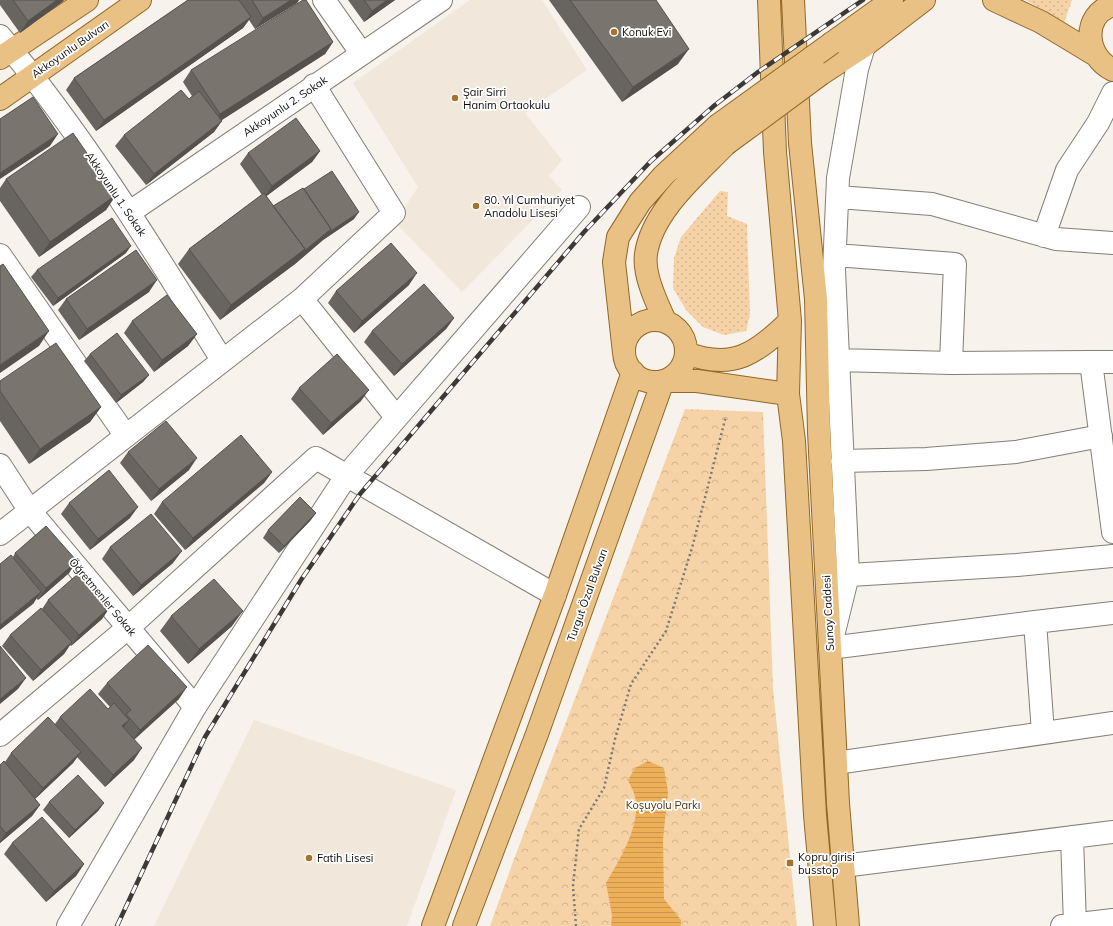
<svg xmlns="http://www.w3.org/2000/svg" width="1113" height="926" viewBox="0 0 1113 926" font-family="Mulish,sans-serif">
<defs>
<pattern id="grass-dots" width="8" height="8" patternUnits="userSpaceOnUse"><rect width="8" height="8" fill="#f6d3a6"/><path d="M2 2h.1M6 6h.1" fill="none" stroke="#d2b48e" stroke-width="1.8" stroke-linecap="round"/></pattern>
<pattern id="park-crowns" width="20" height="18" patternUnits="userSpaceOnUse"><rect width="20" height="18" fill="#f6d3a6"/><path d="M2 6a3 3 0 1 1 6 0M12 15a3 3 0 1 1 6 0" fill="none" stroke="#d2b48e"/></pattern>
<pattern id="water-rules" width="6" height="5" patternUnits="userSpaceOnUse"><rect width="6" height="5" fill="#eeaf59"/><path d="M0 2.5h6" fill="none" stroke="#cb954c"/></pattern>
</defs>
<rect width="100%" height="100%" fill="#f7f2eb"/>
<path fill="#f1e7da" d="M470,0H542L587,70L525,113L562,160L549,176L562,190L462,292L395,222L418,187L353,83Z
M254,720L456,790L407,926H154Z"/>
<path fill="url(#grass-dots)" d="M1026,0H1072L1064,23Z
M720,191L728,192L727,216L747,224L750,315L746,331L724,335L703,327L686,310L673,288L674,258L681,237Z"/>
<path fill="url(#park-crowns)" d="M685,409L763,412L773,688L797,926H490L514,859Z"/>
<path fill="url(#water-rules)" d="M648,761L664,768L668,792L663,839L664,899L681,920V926H611L612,915L606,883C619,861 642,823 635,797C634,791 630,785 628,780L635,768Z"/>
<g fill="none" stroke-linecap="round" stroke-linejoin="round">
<defs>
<path id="minor" d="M324,0L362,54
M0,36C84,136 153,249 222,360
M864,46L857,69L838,178L834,270L848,575L830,648L1035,622L1043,733
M838,197L932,204L1056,239L1113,243
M130,212L441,0
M1044,236L1067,170L1098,123L1113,93
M0,255L126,436
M835,255L955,264L951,363
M302,299L396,417
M838,360L951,363L1091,362
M1113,362H1091L1113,532
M842,461L926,459L1016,452L1101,436
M0,465L30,511L195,707
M0,534L302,299L394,213L314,85
M833,576L1017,565L1113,556
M1035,622L1113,613
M0,735L129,627L316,458L555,595
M836,763L1113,723
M1072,837L1075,925
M843,866L1113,832
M68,926L195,707L347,475L579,207
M1062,926L1113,920"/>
<path id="major" d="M769,0L775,152L790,321L788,394L794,441L815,815L825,926
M793,0L800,143L816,299L819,432L838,803L848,926
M994,0L1041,22L1094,54
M1113,5C1081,15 1085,57 1113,70
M832,43L892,0
M0,58L87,0
M821,74L864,46L924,0
M0,99L140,0
M624 351a31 31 0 1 1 62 0a31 31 0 1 1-62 0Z
M665,321C657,303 643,275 646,254C652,211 697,174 726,144
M624,353L614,262L618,237L640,202L664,175L717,126
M686,353C734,371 756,353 790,321
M433,926L555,595L633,372
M464,926L537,734L663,381H697L788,394"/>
</defs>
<use href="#minor" stroke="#837e78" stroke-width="24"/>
<use href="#major" stroke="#936725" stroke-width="24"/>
<path stroke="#7c7974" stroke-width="2.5" stroke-dasharray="2 3" stroke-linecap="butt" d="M576,926L573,886L579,829L604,788L615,739L631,684L666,631L692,548L726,416"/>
<use href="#minor" stroke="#fff" stroke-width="22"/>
<use href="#major" stroke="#e9c185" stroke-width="22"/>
<defs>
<path id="rail" d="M117,926L205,737L301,580L360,494L584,232L651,161L715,105L758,72L863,0"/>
</defs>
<use href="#rail" stroke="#3c3936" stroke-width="4.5"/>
<use href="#rail" stroke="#fff" stroke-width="3" stroke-dasharray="9" stroke-linecap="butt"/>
<defs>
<path id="major-bridge" d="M717,126L832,43
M726,144L821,74"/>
</defs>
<use href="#major-bridge" stroke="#936725" stroke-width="24" stroke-linecap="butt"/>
<use href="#major-bridge" stroke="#e9c185" stroke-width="22"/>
</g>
<path fill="#68645f" d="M0,0H64L62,2L20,33L0,5Z
M188,0H299L297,3L255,29L249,20L243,28L96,131L66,90L74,78Z
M348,0H395L364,22Z
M549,0H656L678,64L622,102Z
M333,42L325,54L222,120L214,132L146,185L115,146L124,135L189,99L192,96L183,82L191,70Z
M320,151L312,162L266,196L273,206L304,189L354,219L323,240L295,264L220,320L178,264L189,249L262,195L240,164L248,153Z
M6,179L116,195L106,210L39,257L0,201V188Z
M126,253L53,306L31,277L37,270Z
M409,285L354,333L328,303L336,291Z
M149,292L79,340L58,310L66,299Z
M454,318L446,329L394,376L364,342L372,331Z
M132,321L197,334L188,346L154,372L124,333Z
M90,354L149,375L143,382L116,403L84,361Z
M0,381L101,407L90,422L29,464L0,421Z
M299,388L361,401L323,435L291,399Z
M128,452L189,470L151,501L120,463Z
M272,472L264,483L185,550L154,514L162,502Z
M69,503L130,518L90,550L61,514Z
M316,513L310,521L279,553L263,538L268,530Z
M110,547L173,563L133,596L102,559Z
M15,553L77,561L69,573L38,600L36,598L33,604L13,557Z
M48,600L110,607L102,619L71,646L70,645L64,654L33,681L2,646L10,635L42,609Z
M171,616L232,626L188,664L160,631Z
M107,683L179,699L134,740V760L105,787L77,757L73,763L35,799L40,805L32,816L0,843V765L5,762L11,753L55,724L60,717L108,709L110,707L98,694Z
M49,802L104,803L98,811L69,838L43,810Z
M12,843L84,864L76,876L46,902L4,854Z"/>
<path fill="#55514d" d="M57,0H64L62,2L20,33L28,21Z
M291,0H299L297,3L255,29L263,18Z
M387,0H395L364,22L372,11Z
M251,17L243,28L96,131L104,120Z
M333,42L325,54L212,126L220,114Z
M689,49L678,64L622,102L633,87Z
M222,121L214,132L146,185L154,174Z
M58,134L50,146L0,179V173Z
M320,151L312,162L264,198L272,186Z
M116,195L106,210L39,257L50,242Z
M359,212L354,219L323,240L328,233Z
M331,229L323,240L295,264L303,252Z
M131,246L126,253L53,306L58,298Z
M305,249L295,264L220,320L231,305Z
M417,273L409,285L354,333L362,321Z
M157,280L149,292L79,340L87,329Z
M454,318L446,329L394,376L402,364Z
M49,331L39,346L0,373V365Z
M197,334L188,346L154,372L162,360Z
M149,375L143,382L116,403L121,395Z
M369,390L361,401L323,435L331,423Z
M101,407L90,422L29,464L40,449Z
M197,458L189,470L151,501L159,489Z
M272,472L264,483L185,550L193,538Z
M138,507L130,518L90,550L98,539Z
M316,513L310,521L279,553L284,546Z
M182,551L173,563L133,596L141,585Z
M77,561L69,573L38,600L46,588Z
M41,592L33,604L0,630V625Z
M110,607L102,619L71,646L79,635Z
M243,611L232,626L188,664L199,649Z
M72,642L64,654L33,681L41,670Z
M26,678L18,689L0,704V699Z
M187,687L179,699L132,741L140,730Z
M129,720L121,731L122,726Z
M142,748L134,760L105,787L113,775Z
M81,752L73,763L35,799L43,788Z
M104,803L98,811L69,838L75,830Z
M40,805L32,816L0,843V842L6,833Z
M84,864L76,876L46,902L54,891Z"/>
<path fill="#79746e" stroke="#55514d" d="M13,0H57L28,21Z
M188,0H239L251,17L104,120L74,78Z
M252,0H291L263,18Z
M303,0H306L333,42L220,114L191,70Z
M364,0H387L372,11Z
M570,0H656L689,49L633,87Z
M181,90L189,99L199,91L222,121L154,174L124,135Z
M33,97L58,134L0,173V119Z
M296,118L320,151L272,186L248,153Z
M73,133L116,195L50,242L6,179Z
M332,171L359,212L328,233L331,229L304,189Z
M303,188L331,229L303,252L305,249L273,206Z
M264,193L305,249L231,305L189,249Z
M112,218L131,246L58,298L37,270Z
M391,243L417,273L362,321L336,291Z
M136,250L157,280L87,329L66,299Z
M3,264L49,331L0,365V266Z
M424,284L454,318L402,364L372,331Z
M167,295L197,334L162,360L132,321Z
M117,333L149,375L121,395L90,354Z
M56,343L101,407L40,449L0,391V381Z
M337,354L369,390L331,423L299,388Z
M166,421L197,458L159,489L128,452Z
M241,435L272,472L193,538L162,502Z
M109,470L138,507L98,539L69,503Z
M300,497L316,513L284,546L268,530Z
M151,514L182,551L141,585L110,547Z
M46,526L77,561L46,588L15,553Z
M11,555L41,592L0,625V564Z
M79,573L110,607L79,635L48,600Z
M214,579L243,611L199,649L171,616Z
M41,608L72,642L41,670L10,635Z
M148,645L187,687L140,730L126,714L131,710L107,683Z
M0,646L26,678L0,699Z
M90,689L108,709L114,703L129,720L122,726L142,748L113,775L60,717Z
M48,717L81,752L43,788L11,753Z
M4,761L40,805L6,833L0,826V765Z
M78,775L104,803L75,830L49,802Z
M42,817L84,864L54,891L12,843Z"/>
<g fill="#a5732a" stroke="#fff" stroke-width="1.5">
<circle cx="614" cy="32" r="4"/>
<circle cx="455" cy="98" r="4"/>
<circle cx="476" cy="206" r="4"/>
<circle cx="309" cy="858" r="4"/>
<rect x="786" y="859" width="8" height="8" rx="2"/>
</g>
<g text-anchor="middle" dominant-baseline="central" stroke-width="3.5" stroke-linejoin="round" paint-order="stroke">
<g font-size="11" fill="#0e0c0a" stroke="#fff" text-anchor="start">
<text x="622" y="32">Konuk Evi</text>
<text x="463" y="92">Şair Sirri<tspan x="463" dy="13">Hanim Ortaokulu</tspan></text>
<text x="484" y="200">80. Yıl Cumhuriyet<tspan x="484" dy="13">Anadolu Lisesi</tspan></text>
<text x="798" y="857">Kopru girisi<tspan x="798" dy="13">busstop</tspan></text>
<text x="317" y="858">Fatih Lisesi</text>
</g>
<g font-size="11" fill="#0e0c0a" stroke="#fff">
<text transform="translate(70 49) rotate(-35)">Akkoyunlu Bulvarı</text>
<text transform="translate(285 106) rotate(-34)">Akkoyunlu 2. Sokak</text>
<text transform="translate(116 194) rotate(56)">Akkoyunlu 1. Sokak</text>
<text transform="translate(587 595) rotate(-70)">Turgut Özal Bulvarı</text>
<text transform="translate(103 597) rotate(50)">Öğretmenler Sokak</text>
<text transform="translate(828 613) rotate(-93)">Sunay Caddesi</text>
</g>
<g font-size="11" fill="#4d330e" stroke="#fff">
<text x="663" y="805">Koşuyolu Parkı</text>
</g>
</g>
</svg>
